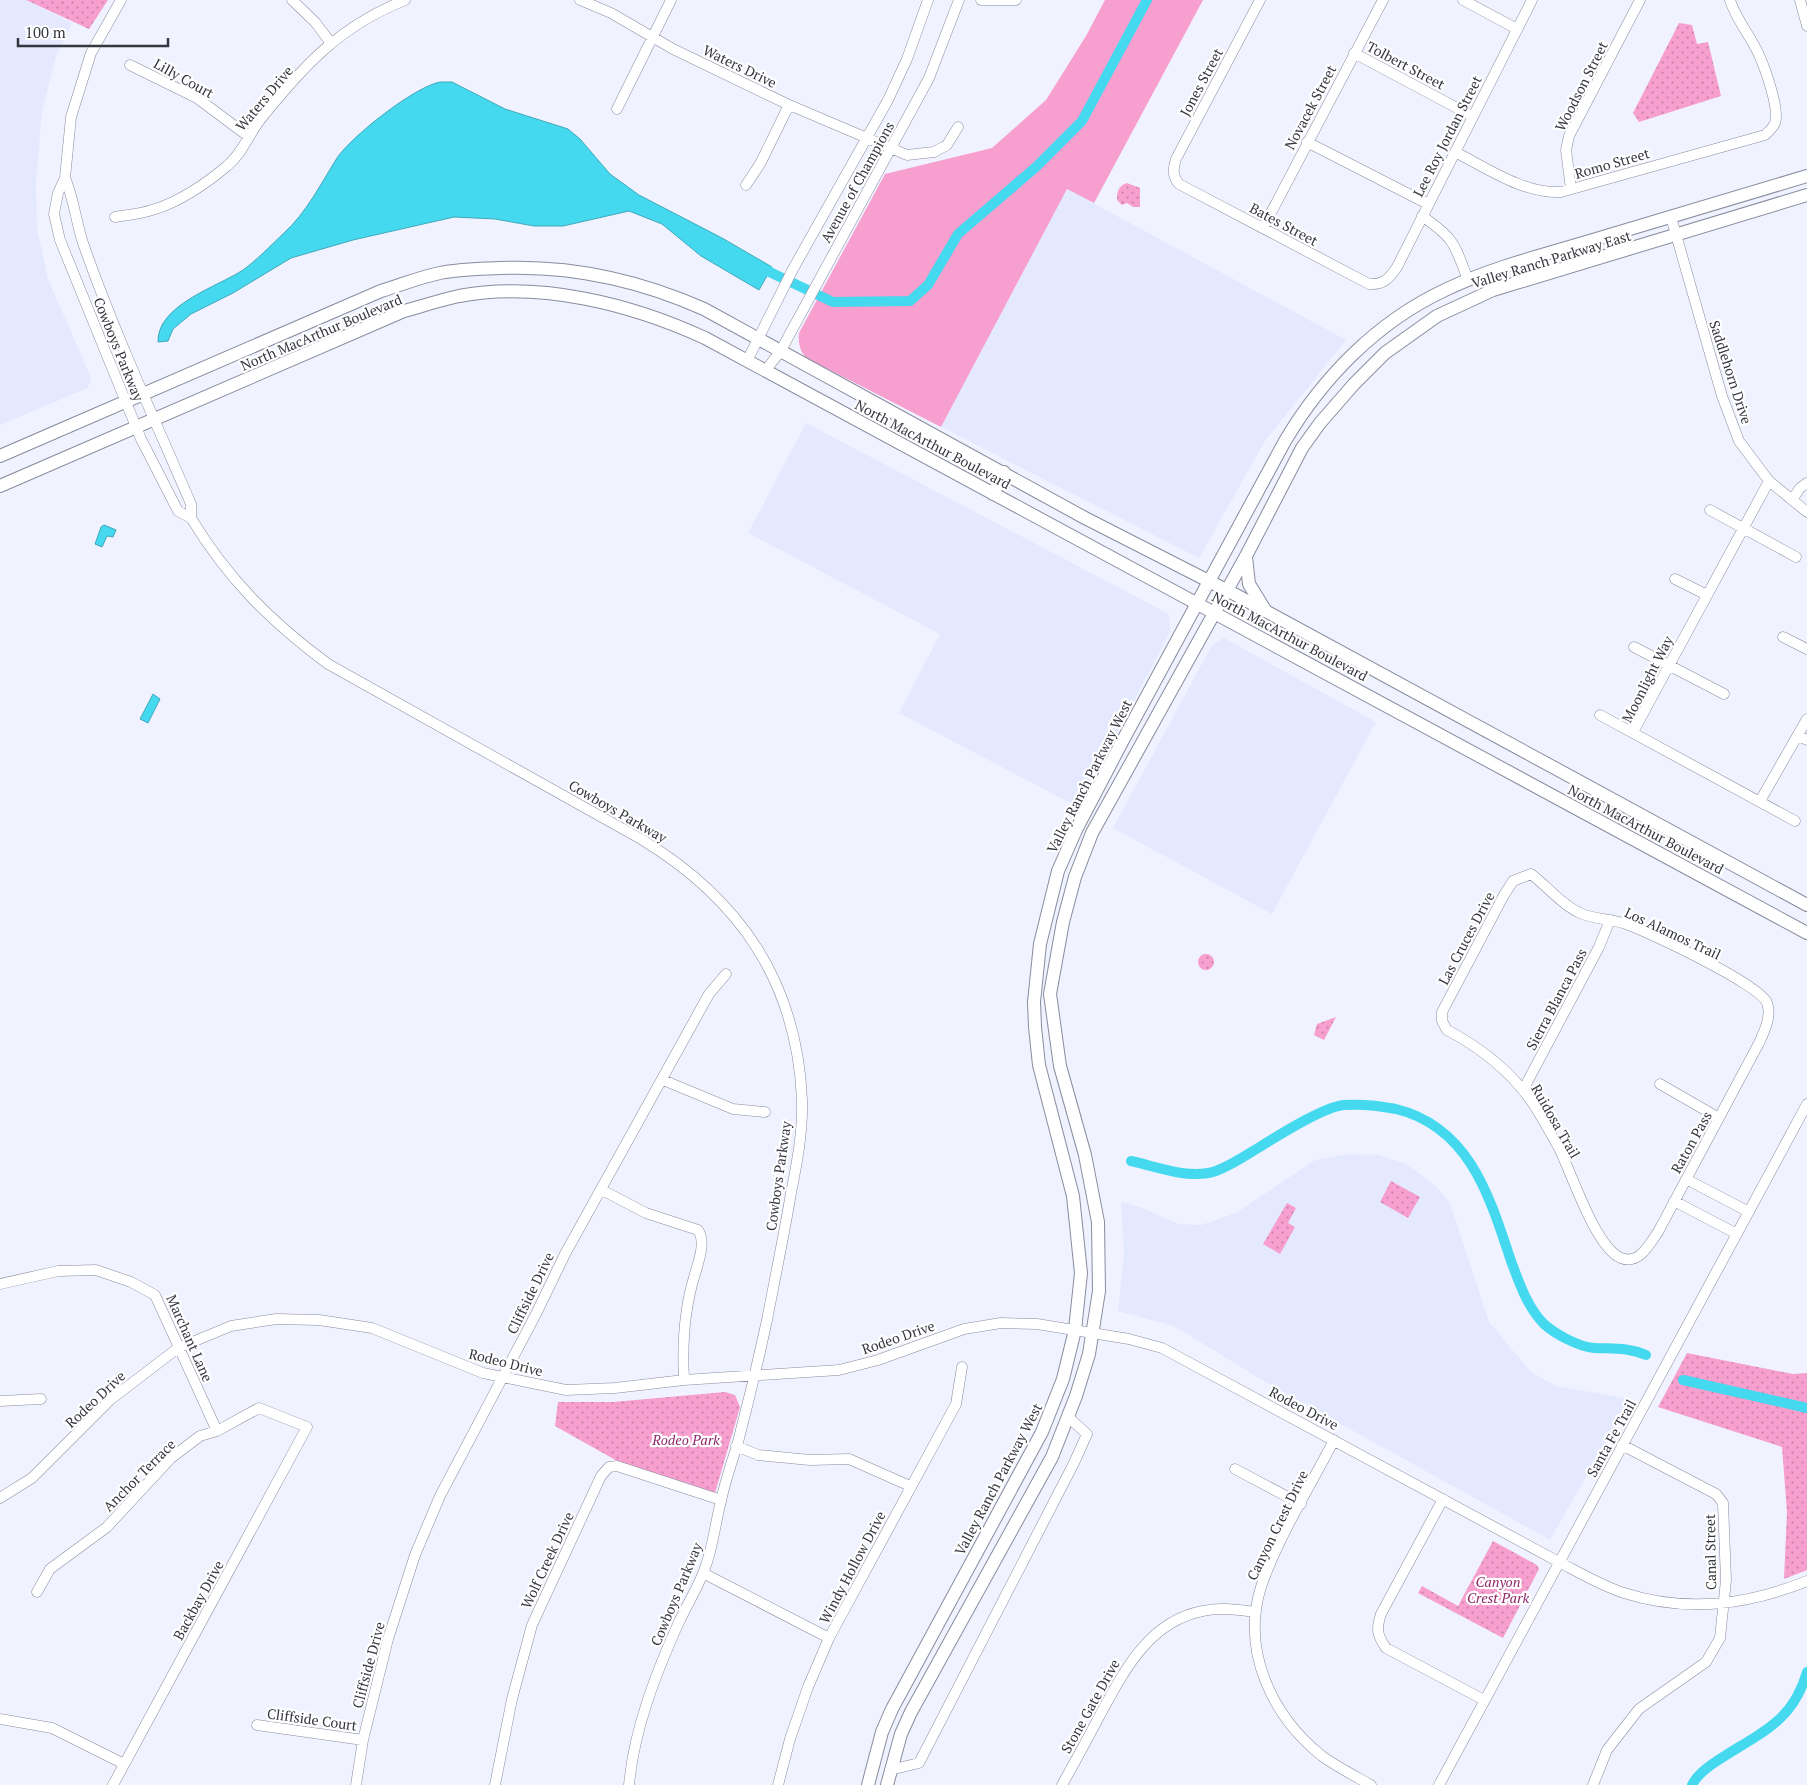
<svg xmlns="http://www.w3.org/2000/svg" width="1807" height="1785" viewBox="0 0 1807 1785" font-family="'PT Serif',serif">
<defs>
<pattern id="park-dots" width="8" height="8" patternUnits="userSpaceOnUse" patternTransform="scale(1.25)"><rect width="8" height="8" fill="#f79fcf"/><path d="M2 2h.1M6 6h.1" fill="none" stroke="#c982a9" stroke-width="1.8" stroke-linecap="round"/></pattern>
</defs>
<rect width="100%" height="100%" fill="#f0f2ff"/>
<path fill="#e5e9ff" d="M0,0H26L72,23L56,56L42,112L36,182L37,228L48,279L91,378L88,388L0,425Z
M1067,189L1346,340L1265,441L1199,558L941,427Z
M806,423L1169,614L1170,632L1078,807L899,713L940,634L748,533Z
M1224,638L1376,722L1272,914L1113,828L1212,645Z
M1348,1154L1379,1155L1406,1164L1435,1185L1450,1203L1489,1322L1531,1372L1556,1386L1630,1399L1550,1540L1267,1383L1174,1326L1118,1311L1124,1254L1121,1202L1140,1207L1179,1224L1201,1225L1236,1213L1315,1160Z"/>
<path fill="#f79fcf" d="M1105,0H1203L1094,203L1067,189L941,427L824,367C806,363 797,351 799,333L885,174L992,148L1046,100L1086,36Z"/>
<path fill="url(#park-dots)" d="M26,0H108L89,29Z
M1679,23L1692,25L1697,44L1708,42L1721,96L1639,122L1633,113Z
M1127,183L1140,188V207H1133L1127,203L1122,205L1117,200C1117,192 1118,186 1127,183Z
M1198 962a8 8 0 1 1 16 0a8 8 0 1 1-16 0Z
M1336,1017L1324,1040L1314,1035L1317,1024Z
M1391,1181L1420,1197L1408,1218L1380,1202Z
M1287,1203L1296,1208L1288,1223L1295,1227L1280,1254L1263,1244Z
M1687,1353L1793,1374L1807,1373V1570L1784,1579L1787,1512L1782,1447L1658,1407Z
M725,1392L735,1395L740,1407L715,1493L628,1467L555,1426L558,1402H613Z
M1493,1541L1537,1565L1539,1569L1503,1638L1418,1593L1422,1586L1458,1606Z"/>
<path fill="#45d9ef" stroke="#40a8ba" d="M440,82H452L505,109L568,129L580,139L610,174L639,195L722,238L772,267L759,290L701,256L662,224L629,211L563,226H534L495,219L454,217L353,240L291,258L233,293L191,314L173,329L168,341L158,342C157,305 217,287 243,270C257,260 270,246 283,234C307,212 320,185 337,158C352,136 414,87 440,82Z
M104,525L116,530L113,537L107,536L102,547L95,544L101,527Z
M153,694L160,699L148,723L140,719Z"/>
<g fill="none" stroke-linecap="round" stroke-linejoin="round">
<path stroke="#45d9ef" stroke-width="10" d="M757,266L833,302L910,301L928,285L958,234L1036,167L1082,121L1147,0
M1131,1161C1158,1167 1190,1180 1216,1171C1229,1166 1242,1158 1253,1151C1273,1139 1322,1107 1344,1105C1359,1104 1381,1106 1396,1109C1470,1127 1490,1198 1511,1261C1519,1282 1527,1307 1544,1324C1555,1334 1579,1347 1594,1348C1613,1349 1628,1347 1646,1355
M1683,1380L1807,1408
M1692,1785C1698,1773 1712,1764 1723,1757C1762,1732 1793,1721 1807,1672"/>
<defs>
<path id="minor" d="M121,0L91,53L71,117L65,178L58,193L54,214L60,240L141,439L178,511L191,518C228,579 271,622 328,664L641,839C740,899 797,982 802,1100C803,1131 797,1163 791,1193C784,1235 775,1278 767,1320C758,1362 748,1404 737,1446C731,1464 725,1482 721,1501C715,1524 713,1548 704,1571C697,1589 687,1605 679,1622C656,1673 634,1729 629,1785
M292,0L315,22L330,42
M580,0L611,13L673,49L787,104L907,155L934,152L947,145L958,127
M981,0H1016
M1260,0L1176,159C1173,168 1172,176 1179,184L1369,284C1383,285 1389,279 1397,267L1532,0
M1463,0L1517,29
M1800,0L1807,26
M1354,53L1472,116
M130,65L197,98L248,136
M617,109L671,0
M1307,142L1428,204
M1455,152C1487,168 1524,194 1561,192L1765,135C1769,131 1773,128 1775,123C1780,110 1765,68 1759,55C1751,36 1736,20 1730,0
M65,178C74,199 76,222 83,243C114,332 154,418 191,504V518
M746,185L760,164L789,105
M1571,189L1566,150L1569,136L1640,0
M1422,216C1455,239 1454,243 1468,280
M115,217C127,215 140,214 152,210C178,203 207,183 227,166C242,154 249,134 260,120C303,66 340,26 405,0
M1671,217L1722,396L1739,441L1769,481L1807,512
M1263,228L1383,0
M747,361L793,269L888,100L907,59L928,0
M765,371L780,352L929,78L959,0
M1792,500L1800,488L1807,483
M1710,510L1796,557
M1675,579L1707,595
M1783,637L1807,649
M1634,647L1724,694
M1600,715L1795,821
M1633,732L1769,481
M1798,736L1807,740
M1760,801L1807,719
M1531,874C1547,886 1561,904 1578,912C1593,920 1610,918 1626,924C1649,932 1761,985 1767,1003C1772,1016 1764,1032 1759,1043L1658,1232C1649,1245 1639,1265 1621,1258C1596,1248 1572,1175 1560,1150C1553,1137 1546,1125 1539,1113C1517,1076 1485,1050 1447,1030L1442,1021V1012L1504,895L1513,881Z
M663,1080L733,1109L765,1112
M1660,1084L1719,1118
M1523,1090L1599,947L1610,920
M1686,1179L1749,1212
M602,1190L646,1213L698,1230C706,1242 699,1260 695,1274C684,1309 682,1344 684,1380
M1674,1201L1737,1234
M0,1284L58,1271L96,1270L131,1282L155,1295L217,1431
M0,1401L41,1399
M1334,1440C1310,1487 1278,1537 1261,1587C1241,1651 1272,1716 1322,1756C1337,1767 1355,1776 1371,1785
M736,1446L758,1455L810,1460L849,1459L910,1486
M1235,1469L1301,1504
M0,1498L32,1478L110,1400L178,1348L231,1326L276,1319L319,1320L372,1328L483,1373L566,1390L615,1388L684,1380L839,1370L878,1360L964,1329L1001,1323L1037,1324L1129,1339L1162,1348L1559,1562C1580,1573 1602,1586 1624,1593C1687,1613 1747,1605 1807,1581
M1443,1499L1381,1614C1376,1629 1377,1635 1386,1648L1484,1700
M703,1573L829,1638
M37,1592L50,1569L107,1527L171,1458L200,1436L217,1431L259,1408L307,1427L113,1785
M0,1719L52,1728L124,1764
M257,1725L363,1740
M890,1770L919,1763L1074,1463L1087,1434L1068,1417
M356,1785L363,1740L388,1639L415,1555L440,1496L537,1312L565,1254L709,994L726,974
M495,1785L512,1699L532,1625L601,1476L609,1467L617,1466L721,1500
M778,1785L790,1739L808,1687L829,1638L956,1404L962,1367
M1062,1785C1075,1762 1088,1738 1100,1715C1124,1671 1149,1621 1203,1611C1220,1607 1238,1610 1256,1612
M1439,1785L1807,1104
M1593,1785L1607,1750L1639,1709L1706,1662L1720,1638L1726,1580L1723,1503L1716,1494L1622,1445"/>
<path id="major" d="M0,456L381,291C401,285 420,277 440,273C460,269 480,269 500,268C572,265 639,280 704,309L1085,518L1236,595L1807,905
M0,486L404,311C422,306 441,300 459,296C540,281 631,304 705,338L1807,933
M993,494L1004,472
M1246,557L1249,584L1265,610
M868,1785L882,1732L892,1709L1042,1432L1063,1379L1075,1330L1081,1273L1073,1196L1039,1065L1035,1027L1034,1002L1040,944L1058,871L1076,830L1122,742L1285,441C1323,377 1377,322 1445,290C1495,266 1551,253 1603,237C1671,216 1739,196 1807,176
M887,1785L901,1734L911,1712L1052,1457L1076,1396L1089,1354L1099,1291L1098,1222L1085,1155L1060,1066L1050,994L1063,922L1075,877L1092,833L1246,556L1302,448L1320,423L1354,384L1385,353L1437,316L1493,290L1807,195"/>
</defs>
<use href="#minor" stroke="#888c9e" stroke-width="11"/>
<use href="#major" stroke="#888c9e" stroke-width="14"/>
<use href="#minor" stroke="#fff" stroke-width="10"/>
<use href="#major" stroke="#fff" stroke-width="12"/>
</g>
<g text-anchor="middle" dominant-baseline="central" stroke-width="4.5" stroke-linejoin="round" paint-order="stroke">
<g font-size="14" fill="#35373e" stroke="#fff">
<text transform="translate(1406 65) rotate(28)">Tolbert Street</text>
<text transform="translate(740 66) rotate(26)">Waters Drive</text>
<text transform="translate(184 78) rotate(29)">Lilly Court</text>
<text transform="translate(1201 82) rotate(-62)">Jones Street</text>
<text transform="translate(1581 86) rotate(-63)">Woodson Street</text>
<text transform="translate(264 98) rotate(-50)">Waters Drive</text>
<text transform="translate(1310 107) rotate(-62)">Novacek Street</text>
<text transform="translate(1447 136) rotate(-63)">Lee Roy Jordan Street</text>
<text transform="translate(1612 163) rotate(-16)">Romo Street</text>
<text transform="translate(857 182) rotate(-61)">Avenue of Champions</text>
<text transform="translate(1284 224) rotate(28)">Bates Street</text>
<text transform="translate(1551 259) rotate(-17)">Valley Ranch Parkway East</text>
<text transform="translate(321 332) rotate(-23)">North MacArthur Boulevard</text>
<text transform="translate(119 349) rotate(68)">Cowboys Parkway</text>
<text transform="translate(1731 372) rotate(72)">Saddlehorn Drive</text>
<text transform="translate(933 444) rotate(28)">North MacArthur Boulevard</text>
<text transform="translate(1290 636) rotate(28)">North MacArthur Boulevard</text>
<text transform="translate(1647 679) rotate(-63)">Moonlight Way</text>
<text transform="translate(1089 776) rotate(-63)">Valley Ranch Parkway West</text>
<text transform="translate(618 811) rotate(30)">Cowboys Parkway</text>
<text transform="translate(1646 829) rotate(28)">North MacArthur Boulevard</text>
<text transform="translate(1673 933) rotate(25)">Los Alamos Trail</text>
<text transform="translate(1466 938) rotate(-62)">Las Cruces Drive</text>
<text transform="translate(1556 999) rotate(-62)">Sierra Blanca Pass</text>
<text transform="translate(1556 1121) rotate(60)">Ruidosa Trail</text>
<text transform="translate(1691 1142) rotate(-61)">Raton Pass</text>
<text transform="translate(778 1176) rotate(-82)">Cowboys Parkway</text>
<text transform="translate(530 1293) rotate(-64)">Cliffside Drive</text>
<text transform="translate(898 1337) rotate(-19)">Rodeo Drive</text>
<text transform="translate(190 1338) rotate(66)">Marchant Lane</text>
<text transform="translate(506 1362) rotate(14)">Rodeo Drive</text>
<text transform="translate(95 1399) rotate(-43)">Rodeo Drive</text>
<text transform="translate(1304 1408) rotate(28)">Rodeo Drive</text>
<text transform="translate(1611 1438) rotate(-61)">Santa Fe Trail</text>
<text transform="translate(139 1475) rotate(-45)">Anchor Terrace</text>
<text transform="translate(998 1479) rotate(-62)">Valley Ranch Parkway West</text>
<text transform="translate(1277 1525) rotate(-64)">Canyon Crest Drive</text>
<text transform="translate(1710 1552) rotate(-91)">Canal Street</text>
<text transform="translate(547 1560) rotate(-65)">Wolf Creek Drive</text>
<text transform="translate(852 1567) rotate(-62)">Windy Hollow Drive</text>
<text transform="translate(676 1594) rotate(-67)">Cowboys Parkway</text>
<text transform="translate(198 1600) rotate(-61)">Backbay Drive</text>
<text transform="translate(368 1665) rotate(-75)">Cliffside Drive</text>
<text transform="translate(1090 1706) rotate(-61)">Stone Gate Drive</text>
<text transform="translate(312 1719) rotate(8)">Cliffside Court</text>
</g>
<g font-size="14" font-style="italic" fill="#8f2769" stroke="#fff">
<text x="686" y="1439">Rodeo Park</text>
<text x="1498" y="1581">Canyon<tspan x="1498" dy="16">Crest Park</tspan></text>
</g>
</g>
<path d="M18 38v8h150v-8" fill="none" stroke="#35373e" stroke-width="2.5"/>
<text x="25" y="38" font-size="15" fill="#35373e" stroke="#ffffff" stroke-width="4" paint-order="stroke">100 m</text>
</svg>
